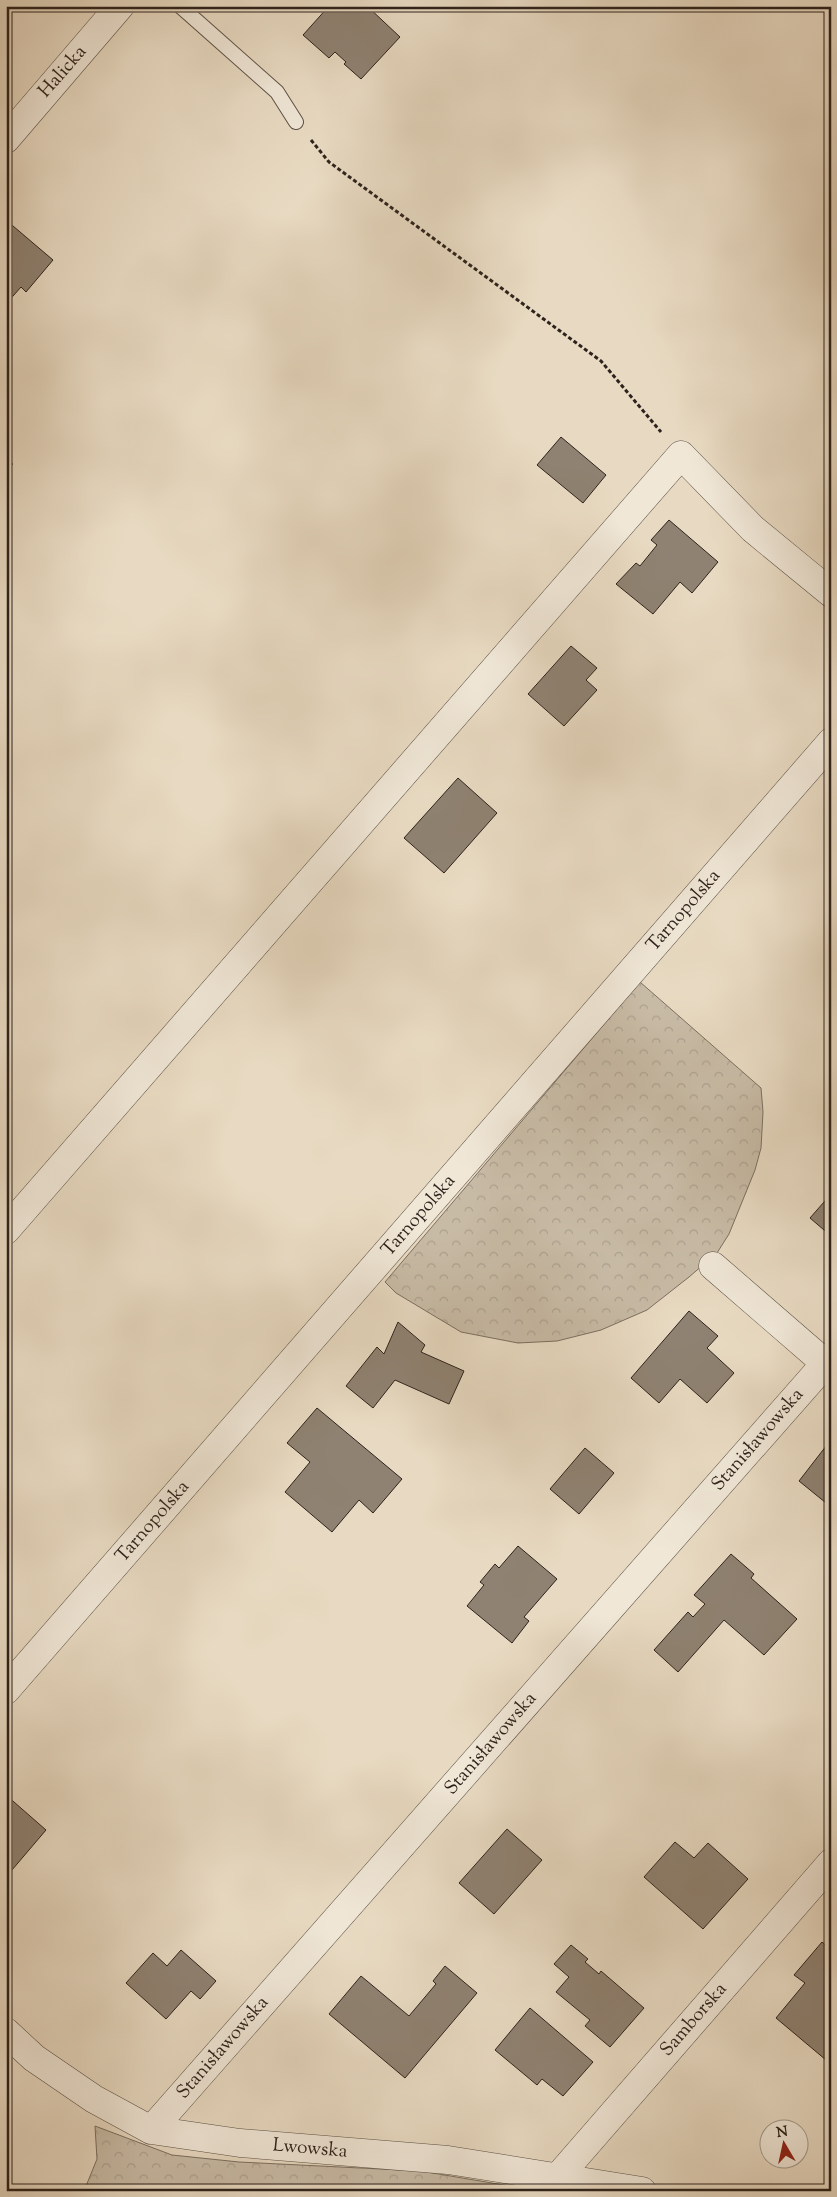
<svg xmlns="http://www.w3.org/2000/svg" width="837" height="2197" viewBox="0 0 837 2197" font-family="'Sorts Mill Goudy',serif">
<defs>
<pattern id="forest-crowns" width="20" height="18" patternUnits="userSpaceOnUse" patternTransform="scale(1.25)"><rect width="20" height="18" fill="#c8bba6"/><path d="M2 6a3 3 0 1 1 6 0M12 15a3 3 0 1 1 6 0" fill="none" stroke="#aca08e"/></pattern>
</defs>
<rect width="100%" height="100%" fill="#e8dac2"/>
<filter id="stains"><feTurbulence type="fractalNoise" baseFrequency=".004" numOctaves="4"/><feColorMatrix values="0 0 0 0 .2 0 0 0 0 .09 0 0 0 0 .02 0 0 0 .5 -.17"/></filter>
<radialGradient id="worn" r=".72"><stop offset=".6" stop-color="#630" stop-opacity="0"/><stop offset="1" stop-color="#630" stop-opacity=".3"/></radialGradient>
<path fill="url(#forest-crowns)" stroke="#7b6f61" d="M640,982L761,1088L763,1112L761,1148L755,1170L729,1234L717,1253L689,1277L647,1310L601,1330L557,1341L518,1343L461,1332L396,1293L385,1282Z
M95,2126L172,2155L239,2162L421,2171L539,2191H84L97,2159Z"/>
<path fill="#8f8272" stroke="#2e231c" d="M329,6H340L345,11L350,6H367L400,37L361,79L344,64L346,62L335,52L329,58L303,35Z
M6,220L53,260L26,292L21,287L6,304Z
M561,437L606,475L583,503L537,465Z
M6,458L13,464L6,471Z
M669,520L718,562L692,593L680,582L653,614L616,584L636,563L640,566L657,545L651,540Z
M571,646L597,668L586,680L597,690L564,726L528,694Z
M458,778L497,813L444,873L404,838Z
M831,1194V1236L810,1218Z
M689,1311L718,1336L707,1348L734,1373L707,1403L680,1379L659,1403L631,1378Z
M398,1322L425,1345L421,1352L464,1371L449,1404L395,1380L373,1408L346,1386L377,1347L384,1354Z
M317,1408L402,1479L373,1513L359,1500L332,1532L285,1492L310,1462L287,1443Z
M830,1441H831V1507L799,1481Z
M585,1448L614,1473L579,1514L550,1489Z
M518,1546L557,1579L524,1617L529,1621L512,1643L467,1606L484,1585L480,1582L495,1564L499,1568Z
M731,1554L754,1574L751,1578L797,1619L764,1655L724,1620L678,1672L654,1650L688,1612L693,1617L705,1604L694,1595Z
M6,1795L46,1830L6,1877Z
M507,1829L542,1860L494,1914L459,1883Z
M675,1842L694,1858L708,1843L748,1879L703,1929L644,1877Z
M822,1942L831,1950V2055L826,2060L776,2018L805,1983L794,1975Z
M571,1945L588,1959L585,1962L599,1974L601,1971L644,2008L610,2047L585,2026L590,2020L556,1992L569,1977L554,1964Z
M181,1950L216,1981L200,1999L191,1991L166,2019L126,1983L153,1953L167,1966Z
M445,1966L477,1993L405,2078L329,2014L361,1976L409,2016L436,1984L433,1981Z
M530,2008L593,2062L563,2096L542,2079L537,2085L495,2050Z"/>
<g fill="none" stroke-linecap="round" stroke-linejoin="round">
<defs>
<path id="lane" d="M180,6L277,92L296,122"/>
<path id="street" d="M6,139L120,6
M6,1230L681,455L753,529L831,593
M713,1266L825,1363L831,1366
M6,1690L831,742
M6,2032L34,2058L94,2099L151,2130L240,2143L448,2160L642,2191
M151,2130L831,1357
M558,2177L831,1863"/>
</defs>
<use href="#lane" stroke="#5c5146" stroke-width="16"/>
<use href="#street" stroke="#5c5146" stroke-width="29"/>
<path stroke="#2e231c" stroke-width="3" stroke-dasharray="4 2.5" stroke-linecap="butt" d="M311,140L329,162L601,361L661,432"/>
<use href="#lane" stroke="#f0e7d7" stroke-width="14"/>
<use href="#street" stroke="#f0e7d7" stroke-width="28"/>
</g>
<g text-anchor="middle" dominant-baseline="central" stroke-width="4.5" stroke-linejoin="round" paint-order="stroke">
<g font-size="19" fill="#2e231c" stroke="#f0e7d7">
<text transform="translate(63 72) rotate(-49)">Halicka</text>
<text transform="translate(684 911) rotate(-49)">Tarnopolska</text>
<text transform="translate(419 1216) rotate(-49)">Tarnopolska</text>
<text transform="translate(758 1440) rotate(-49)">Stanisławowska</text>
<text transform="translate(153 1522) rotate(-49)">Tarnopolska</text>
<text transform="translate(491 1744) rotate(-49)">Stanisławowska</text>
<text transform="translate(694 2020) rotate(-49)">Samborska</text>
<text transform="translate(223 2048) rotate(-49)">Stanisławowska</text>
<text transform="translate(310 2149) rotate(5)">Lwowska</text>
</g>
</g>
<rect width="837" height="2197" fill="none" stroke="#e8dac2" stroke-width="25"/>
<rect x="8" y="8" width="822" height="2182" fill="none" stroke="#2e231c" stroke-width="2.5"/>
<rect x="12" y="12" width="812" height="2172" fill="none" stroke="#2e231c"/>
<g transform="translate(784 2144) rotate(351)"><circle r="24" fill="#f0e7d7" stroke="#a2998c"/>
<path d="M0-4L9 19L0 12L-9 19Z" fill="#8f2418"/>
<text y="-8" font-size="14" font-weight="bold" text-anchor="middle" fill="#2e231c">N</text>
</g>
<rect width="100%" height="100%" filter="url(#stains)"/>
<rect width="100%" height="100%" fill="url(#worn)"/>
</svg>
